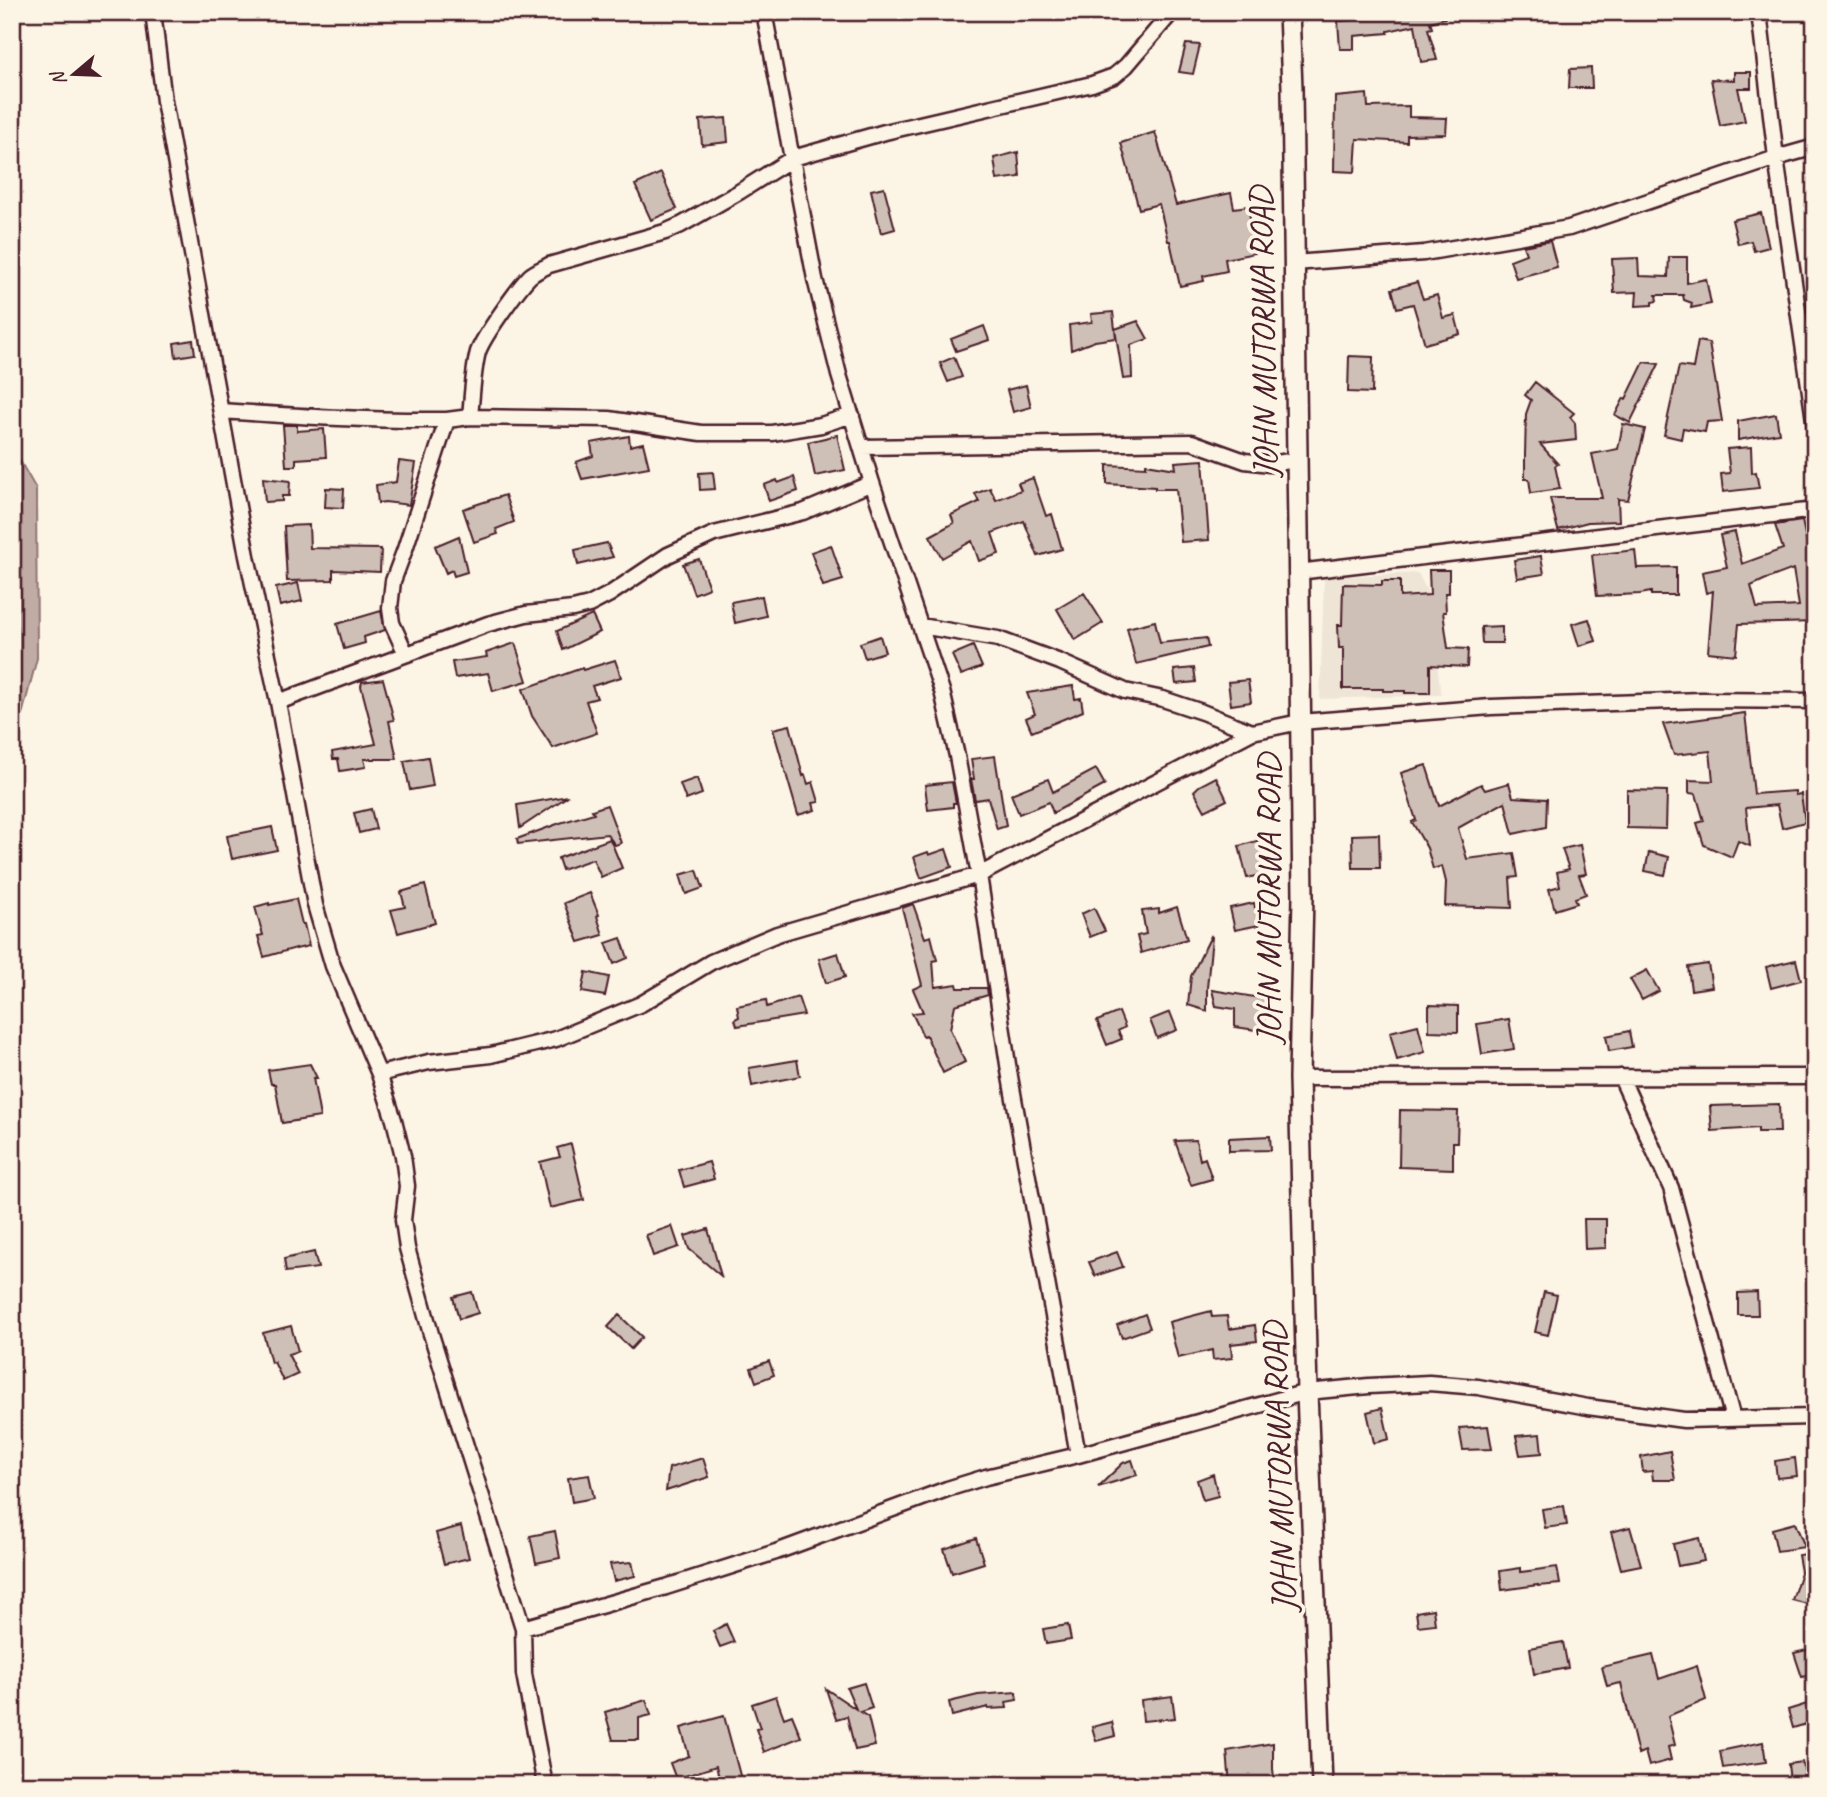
<svg xmlns="http://www.w3.org/2000/svg" width="1827" height="1797" viewBox="0 0 1827 1797" font-family="Caveat,sans-serif">
<rect width="100%" height="100%" fill="#fcf5e5"/>
<filter id="ink" filterUnits="userSpaceOnUse"><feTurbulence type="fractalNoise" baseFrequency=".0143" numOctaves="2"/><feDisplacementMap in="SourceGraphic" scale="14" xChannelSelector="R" yChannelSelector="G"/><feConvolveMatrix kernelMatrix="1 2 1 2 8 2 1 2 1" color-interpolation-filters="sRGB"/></filter>
<g filter="url(#ink)">
<path fill="#eee5d7" d="M1418,573L1429,595L1441,695L1320,699L1324,577Z"/>
<path fill="#c0aca5" stroke="#917474" stroke-width="2" d="M12,181L21,337L12,357Z
M12,447L36,489L37,658L12,753Z"/>
<path fill="#cfc0b7" stroke="#4a1f2b" stroke-width="2" fill-rule="evenodd" d="M1401,12H1444L1445,18L1430,22L1432,28L1428,29L1437,60L1421,62L1415,25L1388,31V33L1354,36V49H1340L1338,21L1402,16Z
M1186,44L1200,45L1193,74L1179,72Z
M1591,68L1592,88H1569L1570,69Z
M1734,72H1751V88H1738L1745,121L1720,126L1711,79L1734,80Z
M1367,94L1368,107L1409,106V117L1447,118L1446,134L1407,135V142L1357,139L1355,172L1334,171L1335,97Z
M726,118L728,142L702,145L700,120Z
M1155,132L1176,205L1231,193L1234,208L1249,206L1251,233L1255,253L1225,259L1227,271L1203,276L1204,281L1180,286L1170,241H1168L1159,204L1139,209L1121,143Z
M1018,152L1020,177L997,180L994,158Z
M661,173L677,209L651,220L635,185Z
M884,187L895,229L881,233L871,190Z
M1761,213L1769,247L1754,251L1751,241L1738,244L1732,220Z
M1550,241L1557,267L1516,278L1510,260L1526,254L1523,246Z
M1669,257H1687V283L1706,279L1711,304L1691,308L1692,303L1684,300L1683,295H1656L1657,301L1652,302V305L1636,306L1637,292L1614,293L1612,259L1638,258L1639,276L1668,277Z
M1417,282L1423,299L1437,295L1443,318L1455,315L1460,334L1425,344L1413,304L1397,308L1392,289Z
M1113,312L1116,338L1095,341L1071,350L1069,325L1092,322L1091,314Z
M1138,321L1148,339L1131,345L1132,378L1123,379L1115,329Z
M984,326L989,340L956,351L951,339Z
M193,340L195,354L176,357L174,343Z
M1698,341L1709,343L1722,421L1707,422L1705,432L1683,428L1681,439L1664,435L1679,366L1693,368Z
M1349,356L1373,357L1372,393L1348,392Z
M954,357L962,377L948,382L940,363Z
M1644,362L1659,364L1630,423L1615,415L1624,398L1626,399Z
M1535,382L1574,413L1570,417L1575,423L1576,440L1540,444L1558,464L1555,466L1560,489L1531,493L1529,479H1525V455L1526,414L1531,400L1525,395Z
M1026,385L1031,407L1013,412L1007,390Z
M1776,414L1779,433L1738,440V421Z
M1623,424L1645,429L1628,500L1618,499L1619,521L1588,522L1558,530L1550,498H1602L1592,454L1618,449Z
M283,425H297V431L324,429L326,457L296,459V466H286Z
M837,435L845,470L815,476L808,442Z
M629,436L630,446L643,443L649,467L582,479L576,462L593,456L591,443Z
M1751,447L1752,473L1756,472L1759,488L1723,492L1721,474L1730,473L1727,449Z
M1203,460L1209,540L1181,542L1176,489H1155V487L1107,484V465L1146,467V464L1176,469L1175,462Z
M399,461L416,463L409,505L385,502L378,503L376,485L396,482Z
M713,472L715,489L700,490L699,473Z
M794,477L798,491L769,501L764,485L777,480L778,483Z
M263,478L290,481L289,496H282V501L265,502Z
M1033,478L1046,516L1052,514L1062,549L1038,556L1024,521L992,533L999,554L979,561L972,541L942,558L930,536L954,523L951,515L979,502L975,494L990,488L996,500L1021,490L1018,483Z
M326,488L344,489L343,508L325,507Z
M505,495L514,522L496,529L498,534L474,542L463,509Z
M1802,521L1809,552H1815V622L1739,624L1736,655L1708,652L1713,591L1706,593L1702,572L1727,567L1720,535L1735,532L1742,564L1783,549L1775,525ZM1793,569L1799,606L1757,608L1751,586L1764,580Z
M309,525L310,548L381,549L380,572L333,570V580L287,581L284,526Z
M459,536L467,572L454,576L452,570L446,573L435,546Z
M607,543L613,557L578,565L575,550Z
M831,545L843,580L823,586L811,552Z
M1635,550L1637,568L1676,567V595H1651V592L1640,594L1597,596L1592,555Z
M1541,556L1544,574L1517,578L1514,560Z
M699,559L709,588L694,594L683,564Z
M1429,570H1449V593H1445L1446,612H1443L1448,648L1468,649L1467,667L1430,665V693H1405V691H1383V689H1343V648H1339L1338,625H1342L1343,584L1382,585V581H1400V597L1430,595Z
M298,583L302,601L280,606L276,588Z
M1084,593L1103,623L1075,640L1057,609Z
M762,596L766,616L735,623L731,602Z
M381,611L385,630L364,637L365,643L344,649L337,624Z
M592,615L600,632L563,650L557,631Z
M1589,619L1596,641L1579,646L1572,624Z
M1155,621L1160,643L1206,638L1208,647L1136,664L1127,628Z
M1502,626V643H1482L1481,627Z
M880,636L885,652L865,658L860,643Z
M515,643L527,681L493,691L488,673L455,678L452,662L487,657L486,653Z
M973,646L982,667L961,675L952,655Z
M615,660L621,677L592,686L597,698L586,701L597,733L553,748L532,716L523,689L582,668L583,670Z
M1194,668L1196,682L1176,684L1174,670Z
M383,679L394,720L389,721L397,759H364L366,767L340,771L338,759H333L332,752L376,744L361,686L362,682Z
M1248,680L1251,702L1231,705L1228,682Z
M1073,686L1075,699L1081,698L1083,711L1032,732L1026,718L1035,714L1027,693Z
M1745,713L1754,794L1795,791V795L1801,794L1805,822L1782,828L1777,805L1746,808L1750,846L1738,841L1732,857L1704,845L1697,823L1704,821L1696,794L1689,793V780L1713,781L1710,751L1674,755L1663,724Z
M790,725L803,776L805,775L808,784L813,782L819,802L813,803L815,810L798,815L773,729Z
M995,756L1006,826L997,829L988,798L975,800L971,779H974L971,759Z
M428,757L433,786L410,790L404,761Z
M1426,765L1439,806L1481,784L1485,790L1509,783L1513,797L1547,799L1546,827L1513,834L1505,802L1458,828L1467,859L1514,853L1518,877L1510,878L1512,908L1445,906L1446,882L1442,866L1433,869L1427,848L1412,822L1416,820L1401,773Z
M1096,769L1105,785L1053,813L1049,802L1019,814L1011,794L1048,779L1053,792Z
M1216,777L1227,800L1205,811L1194,791L1199,786Z
M697,778L702,794L686,800L680,784Z
M952,782L956,803H953V807L928,810L925,785Z
M1627,790L1667,791L1666,829L1627,828Z
M568,796L520,828L517,805Z
M607,805L621,843L615,845L607,834L518,844L517,839L560,823L594,813L592,810Z
M371,809L376,829L359,833L354,813Z
M272,827L277,850L232,859L227,836Z
M1379,834L1380,868H1353L1352,835Z
M610,839L622,868L601,877L593,859L562,870L558,858Z
M1264,839L1272,872L1247,878L1239,846Z
M1580,845L1586,874L1579,875L1586,894L1575,898L1577,903L1555,910L1549,889L1560,886L1557,872L1569,869L1562,849Z
M946,849L952,867L921,878L914,857L928,852L929,855Z
M1649,852L1669,857L1665,875L1645,871Z
M697,870L703,888L686,894L680,875Z
M425,885L435,923L398,933L391,910L405,907L401,892Z
M590,893L599,915L597,916L603,935L579,942L564,903Z
M296,899L302,924H304L309,946L296,949V948L264,957L258,936L263,935L255,907L269,903V905Z
M1254,903L1259,925L1235,930L1230,908Z
M913,904L925,938L931,936L937,960L933,961L935,987L957,984L958,988H987L988,995L955,1005L950,1029L965,1062L943,1073L926,1035L923,1036L912,1013L923,1012L913,989L922,985L902,908Z
M1177,907L1187,939L1141,953L1137,936L1146,934L1142,911L1159,909V913Z
M1094,908L1105,931L1090,937L1081,914Z
M1211,936L1212,937L1207,988V1011L1188,1005L1191,976Z
M621,938L628,958L614,964L606,943Z
M838,953L845,977L826,983L819,959Z
M1796,960L1801,980L1771,988L1766,967Z
M1708,964L1712,987L1691,990L1688,967Z
M1647,970L1659,991L1642,1000L1630,979Z
M586,972L609,977L605,996L582,992Z
M1212,990L1267,999L1263,1031L1235,1027V1009L1216,1006Z
M798,997L804,1015L737,1026L735,1019L739,1017L737,1006L766,1000L767,1007Z
M1429,1005L1458,1006V1032L1429,1031Z
M1119,1012L1125,1027L1118,1031L1122,1039L1107,1045L1097,1021Z
M1170,1012L1177,1030L1157,1038L1150,1020Z
M1509,1019L1514,1049L1482,1054L1477,1024Z
M1418,1025L1425,1052L1397,1060L1390,1032Z
M1629,1031L1632,1047L1609,1051L1606,1036Z
M797,1060L800,1076L752,1086L749,1068Z
M310,1064L317,1078H313L320,1117L282,1123L275,1084H271L268,1070Z
M1779,1104L1780,1132H1758V1128L1712,1131L1710,1106Z
M1400,1110L1458,1111L1457,1142H1453V1169L1399,1167Z
M1270,1136L1271,1150L1229,1151V1138Z
M1196,1140L1200,1160L1205,1158L1212,1179L1191,1185L1175,1141Z
M571,1144L584,1200L550,1208L540,1162L560,1157L557,1148Z
M709,1162L714,1179L684,1187L679,1170Z
M1584,1219H1606V1248L1585,1249Z
M672,1226L679,1247L653,1256L646,1235Z
M708,1229L721,1276L689,1249L685,1236Z
M314,1252L318,1268L286,1272L284,1259Z
M1117,1252L1123,1267L1095,1276L1089,1262Z
M472,1292L478,1313L459,1319L453,1297Z
M1544,1292L1557,1295L1548,1335L1535,1332Z
M1757,1292L1758,1315H1738V1293Z
M1211,1311L1212,1317L1227,1316L1229,1329L1255,1325L1257,1341L1231,1344L1232,1358L1213,1360L1212,1350L1178,1358L1169,1322Z
M1145,1314L1150,1328L1122,1338L1117,1325Z
M619,1315L642,1337L631,1349L608,1327Z
M291,1326L298,1351L288,1354L298,1374L283,1381L274,1362L271,1363L263,1333Z
M769,1361L774,1375L756,1382L751,1368Z
M1382,1408L1389,1439L1374,1443L1367,1412Z
M1488,1426L1492,1449L1463,1450L1459,1428Z
M1540,1434L1542,1453L1520,1455L1516,1436Z
M1670,1451L1675,1480H1653L1652,1471L1643,1472L1641,1457Z
M703,1458L709,1477L666,1491L669,1468Z
M1795,1458L1797,1476L1777,1478L1775,1461Z
M1132,1460L1137,1475L1098,1487L1123,1463Z
M1213,1474L1218,1496L1203,1500L1197,1480Z
M589,1475L594,1498L572,1502L568,1478Z
M1564,1506L1567,1525L1545,1528L1542,1509Z
M1795,1523L1805,1547L1777,1551L1772,1529Z
M461,1526L469,1558L444,1564L436,1533Z
M1630,1527L1641,1565L1621,1569L1611,1532Z
M555,1531L560,1558L536,1563L530,1536Z
M976,1538L984,1563L952,1573L944,1549Z
M1699,1538L1704,1561L1678,1566L1673,1544Z
M1815,1553V1606L1792,1600L1801,1572L1798,1555Z
M632,1562L635,1576L614,1581L610,1564Z
M1557,1567L1560,1584L1538,1586V1585L1502,1590L1500,1571L1521,1568V1572Z
M1433,1609L1435,1624L1418,1626L1416,1612Z
M726,1624L734,1642L720,1647L713,1631Z
M1068,1625L1071,1640L1046,1644L1043,1629Z
M1563,1642L1568,1668L1534,1674L1530,1648Z
M1815,1648V1674L1802,1677L1794,1653Z
M1653,1655L1659,1679L1697,1666L1706,1700L1668,1716L1675,1745L1668,1747L1671,1760L1649,1766L1645,1751L1638,1754L1621,1683L1607,1686L1602,1667Z
M864,1683L872,1708L860,1712L868,1717L875,1746L855,1750L847,1716L836,1719L826,1689L856,1709L847,1688Z
M1016,1692L1017,1700L1006,1702L1007,1708L988,1709V1707L952,1716L949,1702L978,1695Z
M776,1696L784,1718L792,1715L801,1737L764,1752L756,1729L760,1728L752,1704Z
M1172,1696L1175,1718L1143,1721L1141,1700Z
M646,1700L651,1715L639,1718V1740H613L605,1712Z
M1807,1704L1813,1722L1793,1728L1788,1710Z
M724,1716L741,1779L721,1785L716,1766L676,1779L670,1763L689,1756L681,1728Z
M1112,1722L1115,1736L1096,1741L1092,1727Z
M1763,1742L1766,1762L1723,1768L1720,1751Z
M1273,1743V1769L1275,1785H1230L1227,1751Z
M1802,1762L1807,1780L1790,1781L1788,1764Z"/>
<g fill="none" stroke-linecap="round" stroke-linejoin="round">
<defs>
<path id="street" d="M153,12L164,101L185,215L247,556L278,702L315,905L333,966L379,1074L394,1120L403,1156L407,1186L403,1220L407,1248L431,1334L523,1628L524,1674L545,1785
M764,12L815,279L839,375L872,483L942,691L957,756L979,875L1009,1071L1078,1455
M1759,12L1776,158L1815,427
M1294,263L1424,253L1569,228L1776,158L1815,147
M221,411C296,416 371,421 447,420
M470,417C472,397 473,371 478,352C483,337 518,288 530,276C536,271 542,269 549,265L665,232L681,225L739,192L793,158L885,132L1092,84L1114,76L1126,66L1172,12
M862,447L1192,442L1245,461L1270,464L1296,460
M1298,572L1815,510
M921,626L998,639L1060,662L1125,691L1163,699L1202,712L1252,732
M406,654L392,623L390,608L393,581L405,549L447,420L470,417L609,419L701,433H772L821,425L852,415
M278,702L488,624L526,614L573,609L589,605L610,594L668,555L714,534L803,512L872,483
M379,1074L429,1062L491,1055L556,1039L641,1004L711,962L777,934L979,875L1252,732L1300,722L1491,707L1702,700L1815,701
M1621,1077L1671,1188L1733,1419
M1299,1078L1815,1077
M523,1628L666,1587L776,1552L947,1489L986,1477L1078,1455L1307,1392L1369,1386L1429,1383L1478,1387L1588,1407L1684,1420L1815,1417"/>
<path id="secondary" d="M1289,12L1292,88L1303,896L1299,1078L1307,1392L1322,1785"/>
</defs>
<use href="#street" stroke="#4a1f2b" stroke-width="19"/>
<use href="#secondary" stroke="#4a1f2b" stroke-width="24"/>
<use href="#street" stroke="#fcf5e5" stroke-width="14"/>
<use href="#secondary" stroke="#fcf5e5" stroke-width="19"/>
</g>
</g>
<g text-anchor="middle" dominant-baseline="central" stroke-width="7" stroke-linejoin="round" paint-order="stroke">
<g font-size="35" fill="#4a1f2b" stroke="#fcf5e5">
<text transform="translate(1263 332) rotate(-91)">JOHN MUTORWA ROAD</text>
<text transform="translate(1268 899) rotate(-90)">JOHN MUTORWA ROAD</text>
<text transform="translate(1279 1467) rotate(-92)">JOHN MUTORWA ROAD</text>
</g>
</g>
<rect width="1827" height="1797" fill="none" stroke="#fcf5e5" stroke-width="42"/>
<rect x="21" y="21" width="1785" height="1755" fill="none" stroke="#4a1f2b" stroke-width="2.5" filter="url(#ink)"/>
<g transform="translate(74 74) rotate(251)" stroke="#fcf5e5" stroke-width="5" paint-order="stroke">
<path d="M0-5L12 26L0 18L-12 26Z" fill="#4a1f2b"/>
<text y="-10" font-size="19" font-weight="bold" text-anchor="middle" fill="#4a1f2b">N</text>
</g>
</svg>
